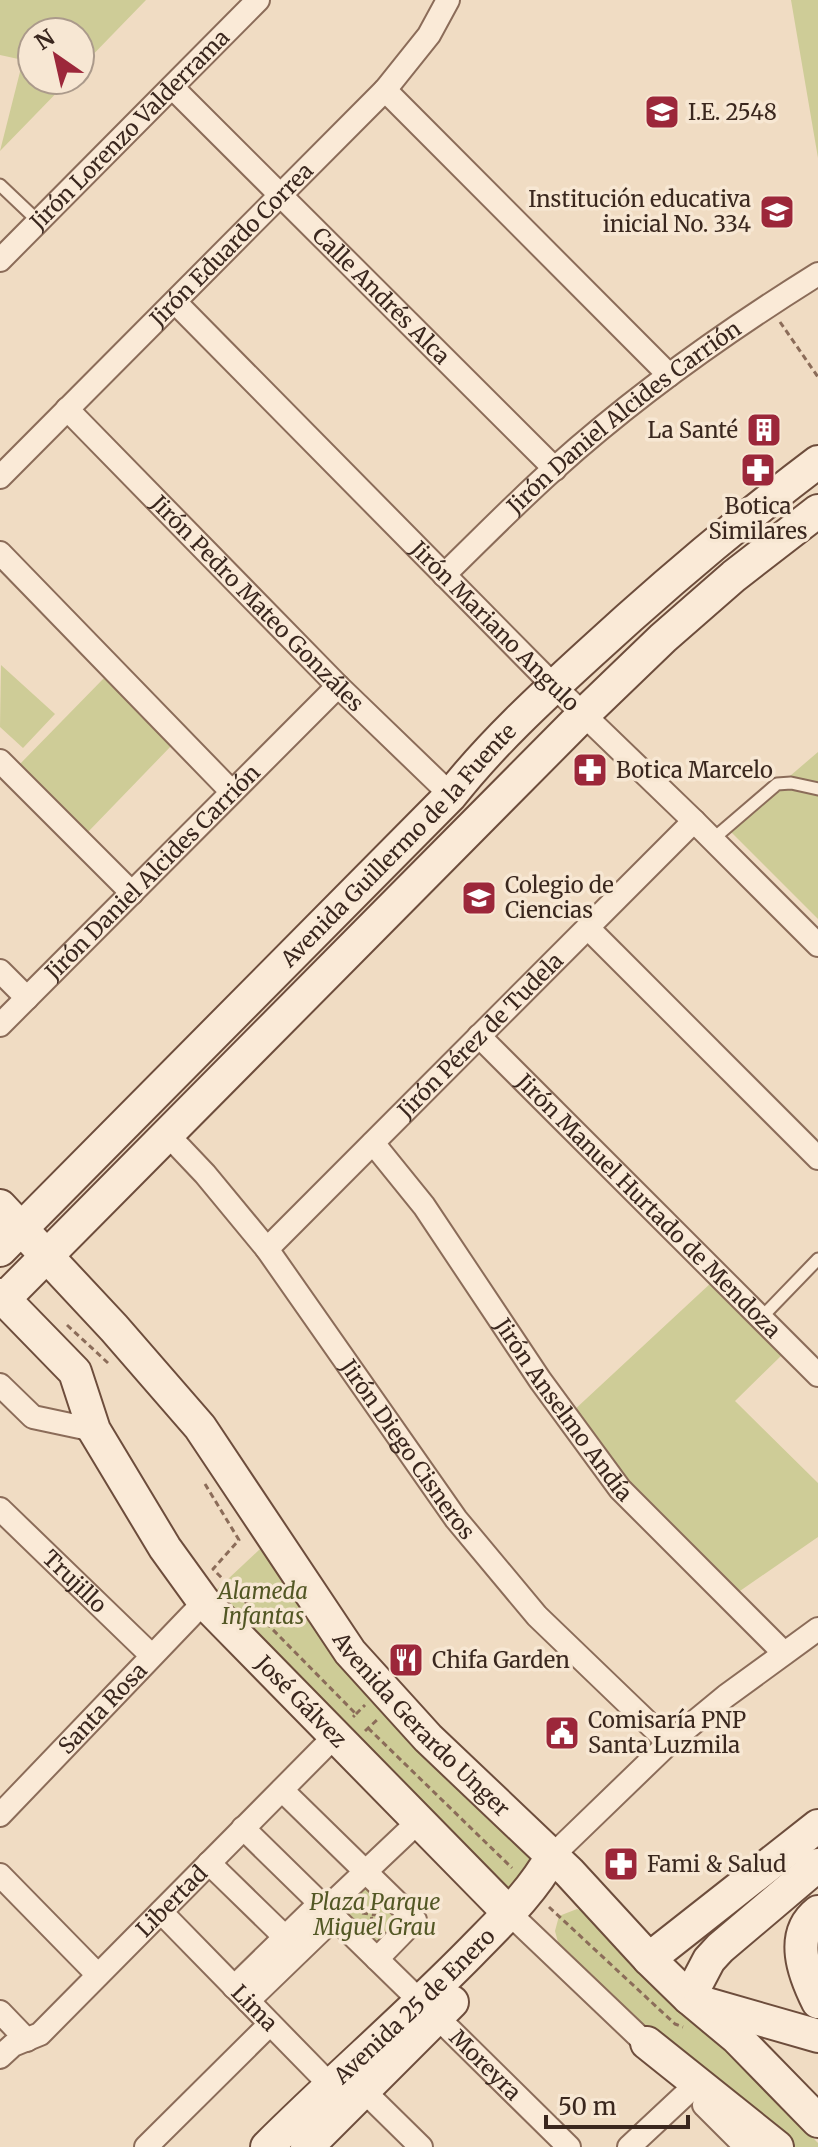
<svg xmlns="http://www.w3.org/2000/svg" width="818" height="2147" viewBox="0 0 818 2147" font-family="Merriweather,serif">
<rect width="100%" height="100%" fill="#f0dcc3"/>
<path fill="#cecc97" d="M0,0H146L80,68V32H32V80H69L0,151L23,60L0,55Z
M791,0H818V158Z
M1,665L55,714L23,748L0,727Z
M105,677L173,744L87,833L18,766Z
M818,752V919L728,829Z
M712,1282L783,1354L735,1401L818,1483V1537L737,1593L625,1485L572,1412Z
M260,1549L384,1713L537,1863L506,1892L211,1595Z
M369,1876L415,1920L380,1955L334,1911Z
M577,1909L593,1915L818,2143V2147H759L559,1946L555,1931L559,1916Z"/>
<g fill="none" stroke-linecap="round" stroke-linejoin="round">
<defs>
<path id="lane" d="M0,185L38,221
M713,839L777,784L791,783L818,789
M761,1318L818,1259"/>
<g id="street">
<path id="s1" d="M173,88L555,469"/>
<path d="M385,90L669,375"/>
<path id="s2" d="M0,260L258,0"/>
<path id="s3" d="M176,303L554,686L694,821L818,945"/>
<path id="s4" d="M67,409L338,686L451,795"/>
<path id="s5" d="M0,477L385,90L429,35L448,0"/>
<path d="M0,553L232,792"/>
<path id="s6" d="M444,575C481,539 516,503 554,469C635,396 725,332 818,274"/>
<path d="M0,761L132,893"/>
<path d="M588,928L818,1158"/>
<path d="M0,971L27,998"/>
<path id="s7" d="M0,1025L338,686"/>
<path id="s8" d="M479,1036L818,1375"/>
<path id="s9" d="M168,1135L205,1174L267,1249L456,1519L537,1616L669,1743"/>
<path id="s10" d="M373,1143L424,1206L540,1380L620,1489L784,1653"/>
<path id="s11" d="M267,1249L694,821"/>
<path d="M0,1385L33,1417L94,1430"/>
<path id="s12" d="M0,1509L151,1655"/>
<path d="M282,1790L415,1920L377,1959"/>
<path id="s13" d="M0,1815L204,1602"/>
<path d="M243,1828L422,2003"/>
<path d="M552,1856L669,1743L726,1696L818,1629"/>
<path d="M209,1863L285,1937"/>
<path d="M0,1875L98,1975"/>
<path d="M326,1909L419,1821"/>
<path id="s14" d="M161,1912L339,2094"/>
<path d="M509,1913L656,2053"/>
<path d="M234,1987L320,1903"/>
<path d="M248,2001L335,1917"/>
<path d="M0,2012L27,2040"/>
<path id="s15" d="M437,2017L569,2147"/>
<path id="s16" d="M0,2057L13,2045L40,2034L335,1736"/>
<path d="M364,2091L421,2147"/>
<path d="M704,2105L746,2147"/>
<path d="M146,2147L270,2024"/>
<path d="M629,2147L690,2090"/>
</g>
<g id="secondary">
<path id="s17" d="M0,1206L114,1328L200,1427L350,1652L428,1738L569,1872L649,1959L689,1998L737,2038L818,2121"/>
<path id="s18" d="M0,1250L451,795C491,744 541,698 588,655C662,587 737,523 818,462"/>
<path id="s19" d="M0,1295L75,1372L94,1430L165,1548L204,1602L509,1913"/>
<path d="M4,1299L583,715L663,638L734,576L818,511"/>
<path d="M818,1912C789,1935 804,1974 818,2002"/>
<path d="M649,1959L818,1826"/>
<path d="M689,1998L709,1960L720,1948L818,1865"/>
<path d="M700,2002L818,2036"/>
<path d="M647,2043L777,2147"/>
<path id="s20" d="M267,2147C333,2081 404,2020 470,1953C500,1922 531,1894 552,1856"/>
<path d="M307,2147L452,2002"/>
</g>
</defs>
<use href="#lane" stroke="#8b6c59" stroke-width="15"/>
<use href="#street" stroke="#8b6c59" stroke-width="26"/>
<use href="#secondary" stroke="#6d4d3c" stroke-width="36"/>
<path stroke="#8b6c59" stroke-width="3" stroke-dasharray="6 4" stroke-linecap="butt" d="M780,322L818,377
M67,1325L108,1363
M205,1484L239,1540L213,1569L356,1714L353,1717
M356,1714L365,1705
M368,1728L512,1868
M365,1731L377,1720
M370,1907L373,1927
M549,1907L675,2024L683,2027
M362,1913L382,1916"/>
<use href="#lane" stroke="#faead7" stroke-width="11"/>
<use href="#street" stroke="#faead7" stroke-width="22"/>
<use href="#secondary" stroke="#faead7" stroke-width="32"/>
</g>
<defs>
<symbol id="school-square" viewBox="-11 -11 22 22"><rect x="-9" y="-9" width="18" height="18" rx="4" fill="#9c273a" stroke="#f7e7d3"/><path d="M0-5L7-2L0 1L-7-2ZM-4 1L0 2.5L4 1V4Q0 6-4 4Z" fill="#fff"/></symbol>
<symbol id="building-square" viewBox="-11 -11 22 22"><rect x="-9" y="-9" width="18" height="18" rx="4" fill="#9c273a" stroke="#f7e7d3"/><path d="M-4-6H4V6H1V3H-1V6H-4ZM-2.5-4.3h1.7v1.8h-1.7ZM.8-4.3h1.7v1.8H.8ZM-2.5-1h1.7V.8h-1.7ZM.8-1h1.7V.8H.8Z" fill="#fff"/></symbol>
<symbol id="pharmacy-square" viewBox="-11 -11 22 22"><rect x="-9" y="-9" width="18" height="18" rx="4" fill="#9c273a" stroke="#f7e7d3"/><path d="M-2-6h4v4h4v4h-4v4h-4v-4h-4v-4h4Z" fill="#fff"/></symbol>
<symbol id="restaurant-square" viewBox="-11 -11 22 22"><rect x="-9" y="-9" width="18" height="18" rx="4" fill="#9c273a" stroke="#f7e7d3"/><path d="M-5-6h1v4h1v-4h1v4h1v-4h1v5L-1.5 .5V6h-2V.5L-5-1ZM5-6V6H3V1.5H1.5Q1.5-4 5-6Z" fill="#fff"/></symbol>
<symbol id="civic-square" viewBox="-11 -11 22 22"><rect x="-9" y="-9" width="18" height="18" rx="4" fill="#9c273a" stroke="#f7e7d3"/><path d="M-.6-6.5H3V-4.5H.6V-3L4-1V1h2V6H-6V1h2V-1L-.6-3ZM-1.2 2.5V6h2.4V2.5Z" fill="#fff"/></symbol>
</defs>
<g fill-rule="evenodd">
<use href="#school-square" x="642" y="92" width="40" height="40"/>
<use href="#school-square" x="757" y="192" width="40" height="40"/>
<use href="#building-square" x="744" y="410" width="40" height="40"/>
<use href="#pharmacy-square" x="738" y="450" width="40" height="40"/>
<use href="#pharmacy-square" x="570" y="750" width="40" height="40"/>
<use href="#school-square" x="459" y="878" width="40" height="40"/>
<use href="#restaurant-square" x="386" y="1640" width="40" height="40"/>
<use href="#civic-square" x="542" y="1713" width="40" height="40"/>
<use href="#pharmacy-square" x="601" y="1844" width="40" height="40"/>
</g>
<g text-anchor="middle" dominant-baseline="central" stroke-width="7" stroke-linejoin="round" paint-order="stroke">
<g font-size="22" fill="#3a271e" stroke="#f7e7d3" text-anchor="start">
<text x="688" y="112">I.E. 2548</text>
<text x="751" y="199" text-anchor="end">Institución educativa<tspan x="751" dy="25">inicial No. 334</tspan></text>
<text x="738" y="430" text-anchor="end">La Santé</text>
<text x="758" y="506" text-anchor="middle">Botica<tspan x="758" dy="25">Similares</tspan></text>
<text x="616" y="770">Botica Marcelo</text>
<text x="505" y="885">Colegio de<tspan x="505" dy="25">Ciencias</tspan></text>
<text x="432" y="1660">Chifa Garden</text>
<text x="588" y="1720">Comisaría PNP<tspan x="588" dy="25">Santa Luzmila</tspan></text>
<text x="647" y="1864">Fami &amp; Salud</text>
</g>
<g font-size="22" fill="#3a271e" stroke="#f7e7d3">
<text stroke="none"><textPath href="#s2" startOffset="184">Jirón Lorenzo Valderrama</textPath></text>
<text stroke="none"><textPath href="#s5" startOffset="328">Jirón Eduardo Correa</textPath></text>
<text stroke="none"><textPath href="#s1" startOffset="294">Calle Andrés Alca</textPath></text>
<text stroke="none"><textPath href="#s6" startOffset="240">Jirón Daniel Alcides Carrión</textPath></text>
<text stroke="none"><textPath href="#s4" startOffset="272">Jirón Pedro Mateo Gonzáles</textPath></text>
<text stroke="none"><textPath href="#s3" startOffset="454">Jirón Mariano Angulo</textPath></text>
<text stroke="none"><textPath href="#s18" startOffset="568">Avenida Guillermo de la Fuente</textPath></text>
<text stroke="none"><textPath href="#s7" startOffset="216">Jirón Daniel Alcides Carrión</textPath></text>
<text stroke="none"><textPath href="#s11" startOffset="302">Jirón Pérez de Tudela</textPath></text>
<text stroke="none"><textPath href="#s8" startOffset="240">Jirón Manuel Hurtado de Mendoza</textPath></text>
<text stroke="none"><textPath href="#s10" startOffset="328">Jirón Anselmo Andía</textPath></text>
<text stroke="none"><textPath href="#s9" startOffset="396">Jirón Diego Cisneros</textPath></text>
<text stroke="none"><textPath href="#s12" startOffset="104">Trujillo</textPath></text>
<text stroke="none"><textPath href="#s19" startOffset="512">José Gálvez</textPath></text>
<text stroke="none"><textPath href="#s13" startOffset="148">Santa Rosa</textPath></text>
<text stroke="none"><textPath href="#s17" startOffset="670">Avenida Gerardo Unger</textPath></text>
<text stroke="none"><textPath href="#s16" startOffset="234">Libertad</textPath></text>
<text stroke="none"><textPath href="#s20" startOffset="204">Avenida 25 de Enero</textPath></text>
<text stroke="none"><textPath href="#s14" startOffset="134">Lima</textPath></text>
<text stroke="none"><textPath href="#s15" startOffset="68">Moreyra</textPath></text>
</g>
<g font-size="22" font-style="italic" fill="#525724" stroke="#f7e7d3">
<text x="263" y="1591">Alameda<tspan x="263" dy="25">Infantas</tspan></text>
<text x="375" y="1902">Plaza Parque<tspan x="375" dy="25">Miguel Grau</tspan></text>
</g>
</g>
<g transform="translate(56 56) rotate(326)"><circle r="38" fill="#f7e7d3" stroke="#ab9a8b" stroke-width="2"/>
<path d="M0-6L14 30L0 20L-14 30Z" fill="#9c273a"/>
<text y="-12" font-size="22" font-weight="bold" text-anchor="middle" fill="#3a271e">N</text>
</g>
<path d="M546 2115v12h142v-12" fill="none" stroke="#3a271e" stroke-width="4"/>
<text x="558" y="2115" font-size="24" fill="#3a271e" stroke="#f7e7d3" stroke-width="6" paint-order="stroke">50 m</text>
</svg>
